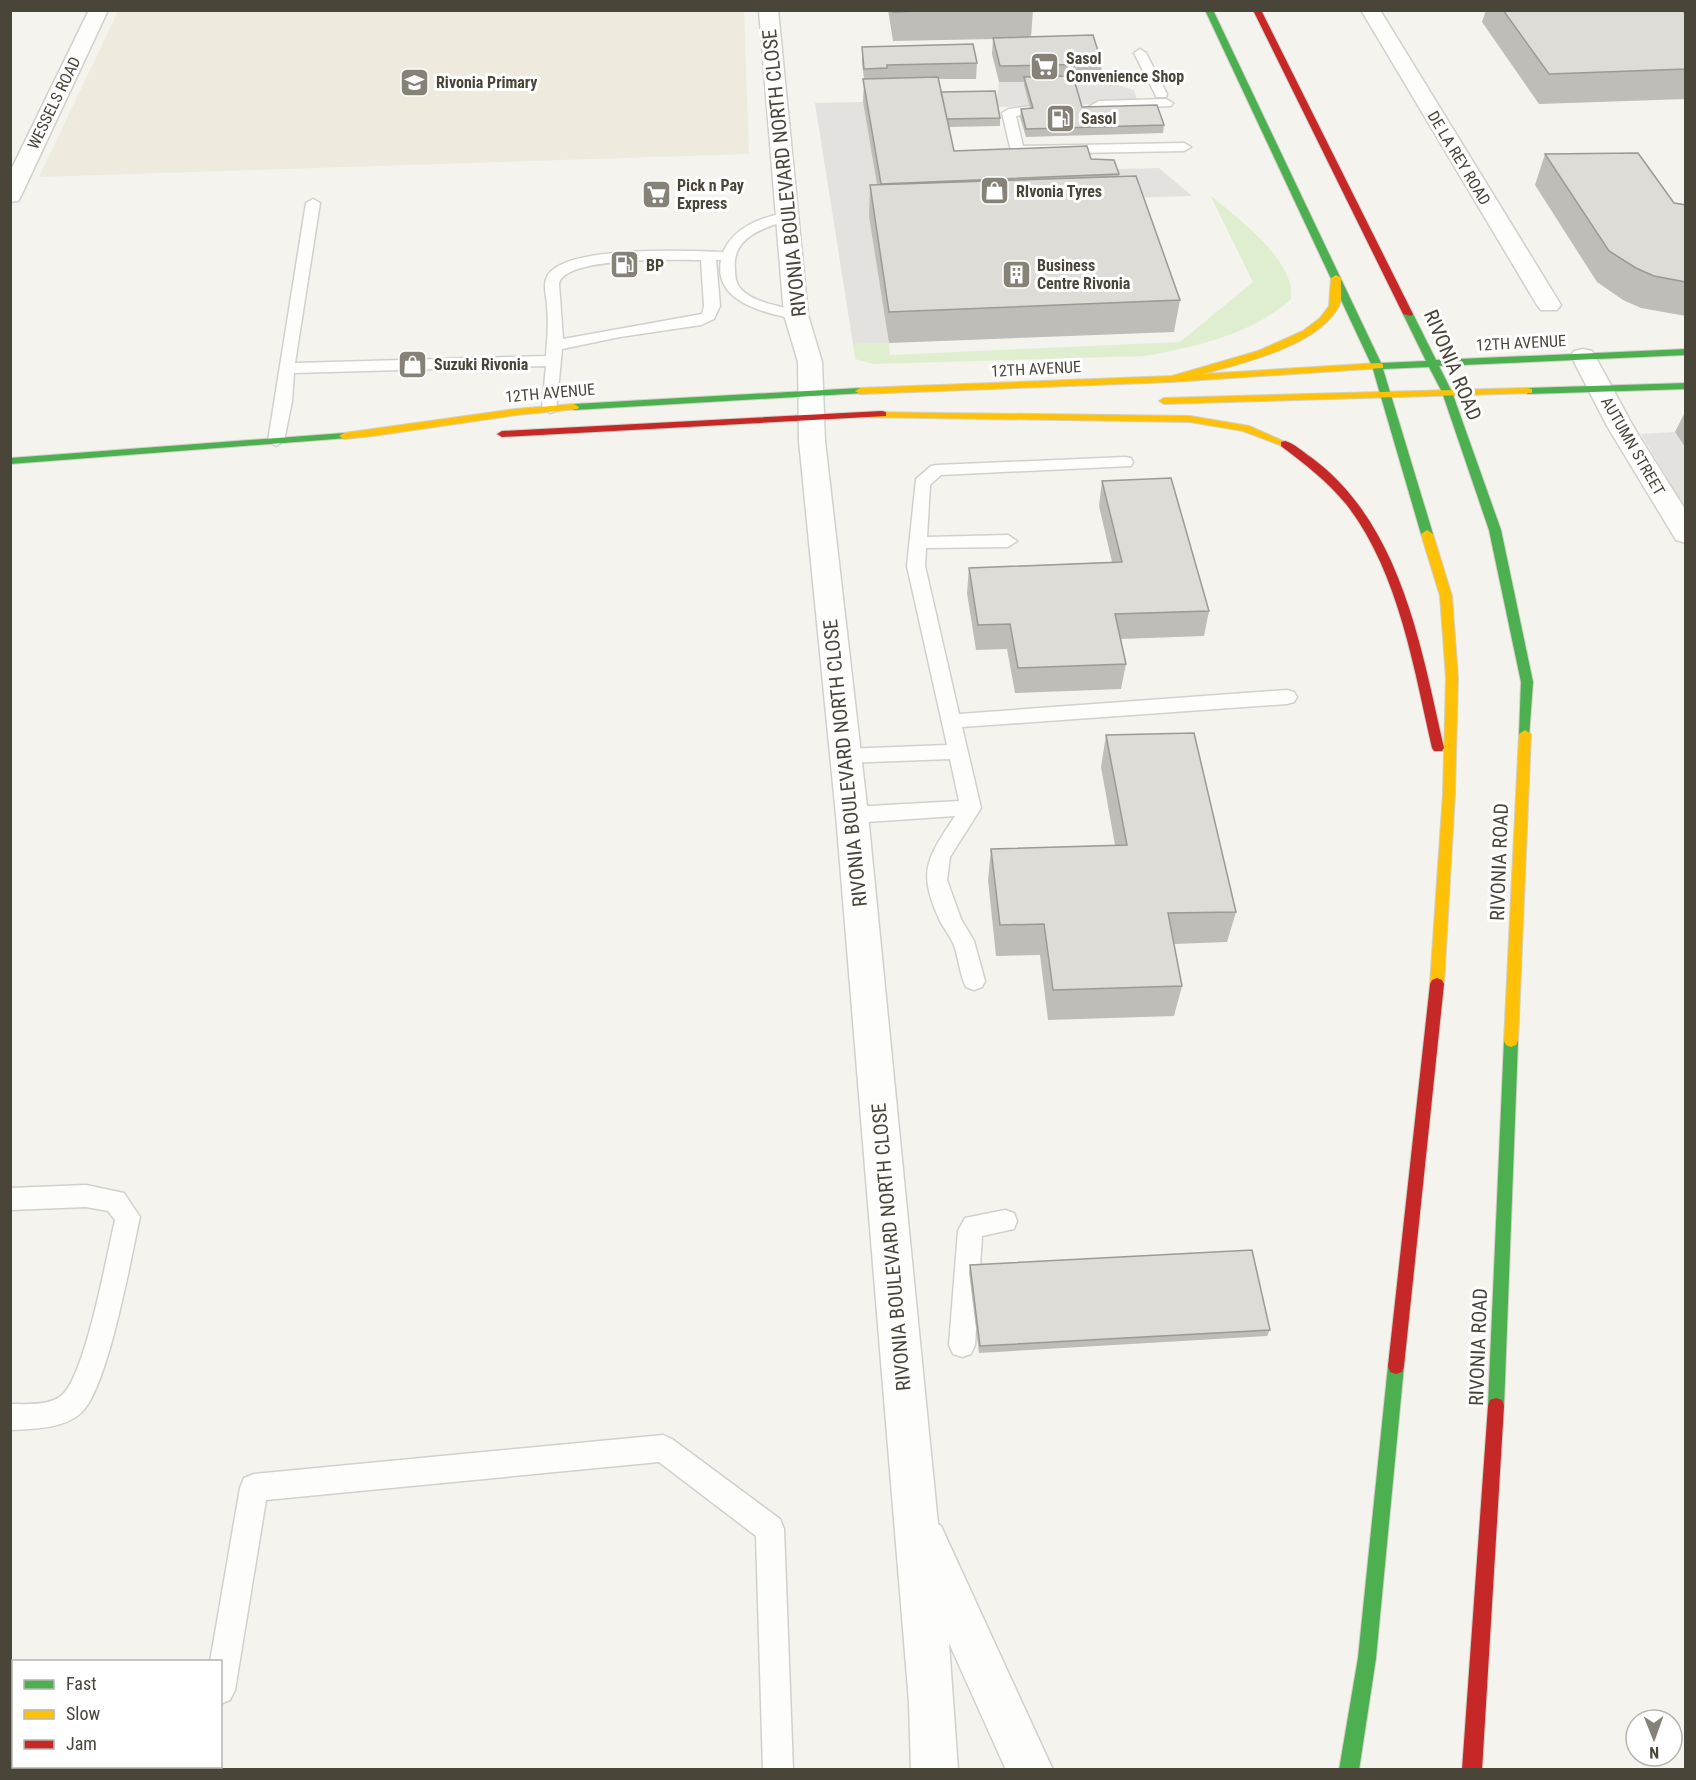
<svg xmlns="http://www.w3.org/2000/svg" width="1696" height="1780" viewBox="0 0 1696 1780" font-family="'Roboto Condensed',sans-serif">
<rect width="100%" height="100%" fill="#f4f3ee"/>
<path fill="#eeebde" d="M118,11H744L749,154L39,177Z"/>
<path fill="#dfeecf" d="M1210,195C1237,218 1296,260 1291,299C1253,334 1195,347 1145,356L874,364L855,359L853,344L889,343L890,355L1180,342L1253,282Z"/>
<path fill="#e3e2de" d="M1100,80L1134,90L1138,103L996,107L999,82Z
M863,102L882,216L889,343L853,344L815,103Z
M1159,168L1192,196L1116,198L1084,170Z
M1675,432L1685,449V509L1641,434Z"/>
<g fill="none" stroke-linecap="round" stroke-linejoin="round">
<defs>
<path id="lane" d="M1140,49L1146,53L1167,94L1166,97H1156L1155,94L1134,53Z
M1166,99L1173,103L1171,106L1102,109L1099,118H1089L1085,109L1099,101Z
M1031,106L1038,110L1036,113L1016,116L1023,146L1184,143L1191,147L1184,151L1022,154L1011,151L1002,113L1009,109Z
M313,199L320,203L295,363L546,356C547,340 549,323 547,306C547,297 543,288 546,279C557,244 691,251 723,252C735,226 761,218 787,212L794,216L792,219C766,227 731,236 735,270C735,276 736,283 740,288C754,304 783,306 801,312L804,315L796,320C765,312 713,303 721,260H716L720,306L714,319L701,325L620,337L562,349L556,411L550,413L542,408L546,366L294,373L292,401L284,441L276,446L268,441L306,203ZM701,260L704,306L702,314L563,339L559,284C564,256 677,260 701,260Z
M1125,457L1131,458L1133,462L1131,466L941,475L930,485L927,537L1008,535L1017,541L1008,547L926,548L925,566L959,714L1287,690L1294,692L1297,697L1294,702L1287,704L962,727L981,808L950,857L947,880L961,919L974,941L985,981L982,987L974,990L966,987C959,973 959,957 953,943C950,936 945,930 941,923C917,872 926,860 955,816L852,823L845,820L842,815L845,810L852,807L959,801L950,759L844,763L837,761L834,756L837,751L844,749L947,745L907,566L916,479L931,466L937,465Z
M86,1185L124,1193L140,1217C131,1257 108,1389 81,1413C63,1429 33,1429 10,1430V1404C26,1404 48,1406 61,1396C85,1378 107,1254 115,1220L108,1211L86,1207L10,1210V1188Z
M1005,1210L1014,1213L1017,1221L1014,1229L982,1236L975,1345L971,1354L962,1357L953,1354L949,1345L958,1231L965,1218Z
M663,1435L672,1439L780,1519L784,1529L793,1770H763L756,1536L659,1462L266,1500L235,1690L230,1700L220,1704V1662H210L240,1488L244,1478L254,1474Z
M220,1760L222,1770H192L193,1766H220Z"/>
<path id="street" d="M89,10H108L21,196L18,201L10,202V172Z
M759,10H778L808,315L822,362L825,441L868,815L938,1524L941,1526L1053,1770H1006L949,1643L958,1770H911L909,1702L836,815L799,441L798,362L784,315Z
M1361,10H1380L1561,305L1557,310H1541L1537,305Z
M1583,349L1592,351L1595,356L1633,426L1686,511V543L1676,540L1607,426L1571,356L1574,351Z"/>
<path id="fast" d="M1205,10H1213L1381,363L1426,361L1403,314L1408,311L1413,314L1436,360L1686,349V355L1439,366L1452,392L1501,530L1533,682L1529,737H1521L1519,734L1521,682L1489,530L1442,392L1429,367L1383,369L1433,534L1427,538L1421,534L1372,366Z
M1686,383V389L1528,394L1523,391L1528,388Z
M860,388L864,389V393L574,410L569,407L574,404Z
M344,433L348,434V438L10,464V458Z
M1511,1035L1516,1037L1518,1041L1504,1406L1502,1412L1496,1414L1490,1412L1488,1406L1504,1041L1506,1037Z
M1396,1358L1402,1360L1404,1366L1376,1658L1359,1770H1339L1358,1658L1388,1366L1390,1360Z"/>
<path id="slow" d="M1336,275L1341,278C1340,287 1343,298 1339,306C1318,346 1243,363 1203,374L1379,363L1383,364V368L1172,382L860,394L855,391L860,388L1172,376L1258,351L1303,331L1320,318L1329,306L1331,278Z
M1528,388L1532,389V393L1164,404L1159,401L1164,398Z
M574,404L579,407L578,409L516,415L373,436L344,439L339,436L344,433L516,409Z
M865,412L1190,416L1249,426L1290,444L1285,447L1243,431L1190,422L861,417V413Z
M1427,530L1433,534L1452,596L1458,678L1455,793L1444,984L1442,988H1432L1430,984L1443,793L1446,678L1440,596L1421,534Z
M1525,730L1531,734L1518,1041L1516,1045L1511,1047L1506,1045L1504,1041L1519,734Z"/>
<path id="jam" d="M1253,10H1261L1413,314L1411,316L1403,314Z
M882,411L886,412V416L502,437L497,434L502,431Z
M1285,441C1295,444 1303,452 1312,458C1401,524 1421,647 1444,748L1442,751H1434L1432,748C1414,668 1398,570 1346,504C1327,481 1305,464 1281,446V442Z
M1437,978L1442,980L1444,984L1404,1366L1402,1372L1396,1374L1390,1372L1388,1366L1430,984L1432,980Z
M1496,1398L1502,1400L1504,1406L1482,1770H1462L1488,1406L1490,1400Z"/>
</defs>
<use href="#lane" stroke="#d2d0cb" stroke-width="3"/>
<use href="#street" stroke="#d2d0cb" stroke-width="3"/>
<use href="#fast" stroke="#d2d0c5" stroke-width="2"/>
<use href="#slow" stroke="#d2d0c5" stroke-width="2"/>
<use href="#jam" stroke="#d2d0c5" stroke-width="2"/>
<use href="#lane" fill="#fdfdfc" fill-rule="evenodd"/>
<use href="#street" fill="#fdfdfc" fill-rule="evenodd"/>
<use href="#fast" fill="#4caf50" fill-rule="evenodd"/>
<use href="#slow" fill="#ffc107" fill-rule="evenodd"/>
<use href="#jam" fill="#c62828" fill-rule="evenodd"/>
</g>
<path fill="#bebdb8" d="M888,10H1033L1031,37L1102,64L1100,80H1074L1082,107L1164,125L1163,133L1026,137L1020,117L1021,109L1030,108L1024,85V82H999L992,54L993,39L893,41Z
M1486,10H1682L1686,14V99L1539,104L1482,22Z
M862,47L977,63L976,79H938L941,92L1000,118V126L949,127L954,151L1091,159L1119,174V176L1180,300L1174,332L889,343L869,216L870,185H877L863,102L864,79L862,63Z
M1545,154L1674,203L1686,205V316L1641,308L1623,300L1597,282L1535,185Z
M1686,410V449L1675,432Z
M1102,481L1209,611L1204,636L1120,639L1126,664L1121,689L1015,693L1007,649L976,650L967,593L969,568L1112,562L1099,506Z
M1106,735L1236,912L1227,942L1174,944L1182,986L1174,1016L1048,1020L1040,955L996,956L988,880L991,849L1115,845L1101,767Z
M970,1265L1270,1330L1267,1336L979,1353L969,1272Z"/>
<path fill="#dddcd6" stroke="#9b9a96" stroke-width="1.5" d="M893,10H944L893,12Z
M1503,10H1682L1686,14V69L1549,74Z
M1093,35L1102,64L1000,66L993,38Z
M973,44L977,63L887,65V68L864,69L862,47Z
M1073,76L1082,107L1157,105L1164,125L1026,129L1021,109L1033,108L1024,77Z
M938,77L954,151L1087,146L1091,159L1114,160L1119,174L881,184L863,79Z
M995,91L1000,118L947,119L941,92Z
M1638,153L1674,203L1686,205V282L1654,276L1636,268L1609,251L1545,154Z
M1136,176L1180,300L889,312L870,185Z
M1171,478L1209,611L1115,614L1126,664L1018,668L1010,624L978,625L969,568L1122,562L1102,481Z
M1194,733L1236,912L1168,913L1182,986L1053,990L1044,924L1000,925L991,849L1127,845L1106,735Z
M1252,1250L1270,1330L980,1346L970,1265Z"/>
<defs>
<symbol id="supermarket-square" viewBox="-11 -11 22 22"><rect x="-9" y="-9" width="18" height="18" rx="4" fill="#868278" stroke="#fff"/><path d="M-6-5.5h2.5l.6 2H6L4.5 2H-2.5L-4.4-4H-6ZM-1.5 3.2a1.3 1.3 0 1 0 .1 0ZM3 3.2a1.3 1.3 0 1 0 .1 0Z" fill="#fff"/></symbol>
<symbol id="school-square" viewBox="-11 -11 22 22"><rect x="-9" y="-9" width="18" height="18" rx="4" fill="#868278" stroke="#fff"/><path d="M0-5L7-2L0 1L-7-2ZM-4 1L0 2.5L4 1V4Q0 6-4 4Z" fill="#fff"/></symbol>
<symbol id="fuel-square" viewBox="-11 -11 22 22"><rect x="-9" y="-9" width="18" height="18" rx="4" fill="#868278" stroke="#fff"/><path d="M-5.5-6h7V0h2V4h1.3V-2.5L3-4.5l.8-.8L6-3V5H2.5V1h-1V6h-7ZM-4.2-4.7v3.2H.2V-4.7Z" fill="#fff"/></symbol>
<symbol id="shop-square" viewBox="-11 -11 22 22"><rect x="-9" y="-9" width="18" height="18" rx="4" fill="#868278" stroke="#fff"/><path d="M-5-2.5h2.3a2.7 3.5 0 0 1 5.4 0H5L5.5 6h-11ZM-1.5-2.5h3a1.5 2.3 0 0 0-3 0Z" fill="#fff"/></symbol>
<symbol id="building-square" viewBox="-11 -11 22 22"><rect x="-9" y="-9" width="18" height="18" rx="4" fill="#868278" stroke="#fff"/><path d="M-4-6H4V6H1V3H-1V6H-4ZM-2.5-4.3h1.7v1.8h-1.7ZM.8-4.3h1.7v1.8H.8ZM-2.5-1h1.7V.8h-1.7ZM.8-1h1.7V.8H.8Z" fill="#fff"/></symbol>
</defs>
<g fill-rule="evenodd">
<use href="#supermarket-square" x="1028" y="50" width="33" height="33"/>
<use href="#school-square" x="398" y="66" width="33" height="33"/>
<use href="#fuel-square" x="1044" y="102" width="33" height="33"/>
<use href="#shop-square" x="978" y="174" width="33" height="33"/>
<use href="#supermarket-square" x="640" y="178" width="33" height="33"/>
<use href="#fuel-square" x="608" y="248" width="33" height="33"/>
<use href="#building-square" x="1000" y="258" width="33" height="33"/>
<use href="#shop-square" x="396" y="348" width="33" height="33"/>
</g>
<g text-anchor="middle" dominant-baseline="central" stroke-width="6" stroke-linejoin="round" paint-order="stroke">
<g font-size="16" font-weight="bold" fill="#4a4539" stroke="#fff" text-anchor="start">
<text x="1066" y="58">Sasol<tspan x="1066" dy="18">Convenience Shop</tspan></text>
<text x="436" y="82">Rivonia Primary</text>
<text x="1081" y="118">Sasol</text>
<text x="677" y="185">Pick n Pay<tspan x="677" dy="18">Express</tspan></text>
<text x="1016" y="191">RIvonia Tyres</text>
<text x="646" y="265">BP</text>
<text x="1037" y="265">Business<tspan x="1037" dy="18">Centre Rivonia</tspan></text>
<text x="434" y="364">Suzuki Rivonia</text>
</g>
<g font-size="16" fill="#4a4539" stroke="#fff">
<text transform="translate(54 103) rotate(-64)">WESSELS ROAD</text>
<text transform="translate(1459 158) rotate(59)">DE LA REY ROAD</text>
<text transform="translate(1521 343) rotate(-3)">12TH AVENUE</text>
<text transform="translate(1036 369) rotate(-3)">12TH AVENUE</text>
<text transform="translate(550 393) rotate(-5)">12TH AVENUE</text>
<text transform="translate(1633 446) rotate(60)">AUTUMN STREET</text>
</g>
<g font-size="20" fill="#4a4539" stroke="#fff">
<text transform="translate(784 173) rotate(-96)">RIVONIA BOULEVARD NORTH CLOSE</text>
<text transform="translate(1453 365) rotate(67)">RIVONIA ROAD</text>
<text transform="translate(845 763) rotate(-96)">RIVONIA BOULEVARD NORTH CLOSE</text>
<text transform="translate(1499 862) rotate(-88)">RIVONIA ROAD</text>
<text transform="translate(891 1247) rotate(-95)">RIVONIA BOULEVARD NORTH CLOSE</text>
<text transform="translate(1478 1347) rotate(-88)">RIVONIA ROAD</text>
</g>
</g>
<rect width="1696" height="1780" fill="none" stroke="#4a4539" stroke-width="24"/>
<rect x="12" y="1660" width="210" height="108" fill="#ffffff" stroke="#b7b5b0" stroke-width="1.5"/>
<rect x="24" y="1680" width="30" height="9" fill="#4caf50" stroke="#b7b5b0" stroke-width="1.5"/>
<text x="66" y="1690" font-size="18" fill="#4a4539">Fast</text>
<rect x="24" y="1710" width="30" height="9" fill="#ffc107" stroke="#b7b5b0" stroke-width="1.5"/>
<text x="66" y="1720" font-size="18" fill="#4a4539">Slow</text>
<rect x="24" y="1740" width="30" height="9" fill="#c62828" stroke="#b7b5b0" stroke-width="1.5"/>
<text x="66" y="1750" font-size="18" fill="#4a4539">Jam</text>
<g transform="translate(1654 1738) rotate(179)"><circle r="28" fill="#ffffff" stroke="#b7b5b0" stroke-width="1.5"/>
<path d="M0-4.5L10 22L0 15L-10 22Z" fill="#868278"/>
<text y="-9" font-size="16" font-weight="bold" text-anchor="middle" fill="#4a4539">N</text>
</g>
</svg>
